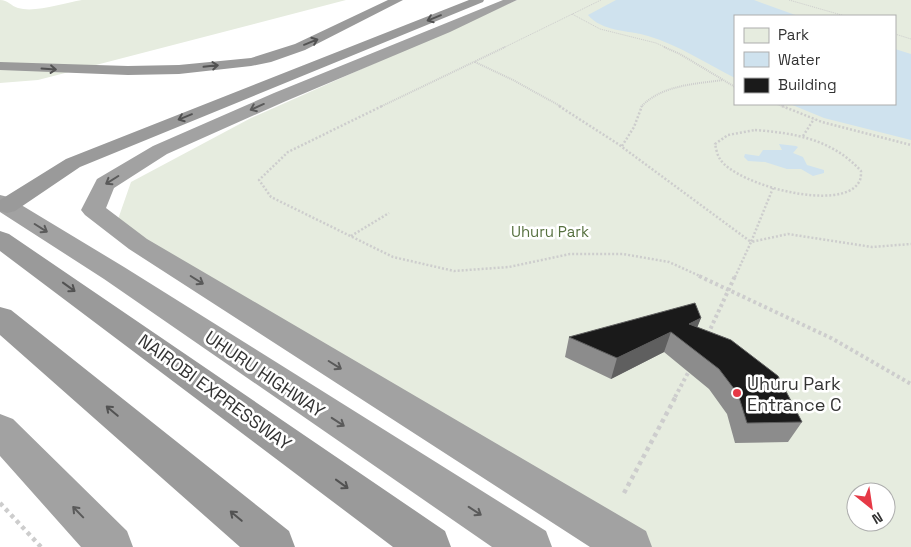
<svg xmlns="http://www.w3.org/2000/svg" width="911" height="547" viewBox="0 0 911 547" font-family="'Space Grotesk',sans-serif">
<rect width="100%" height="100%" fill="#fff"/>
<path fill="#e6ecdf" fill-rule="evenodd" d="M0,0C8,0 11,6 18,8C35,13 64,3 82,0H346L38,80L0,83Z
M517,0H911V547H633L116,225L131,182L251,118ZM735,16H895V104H735ZM856,492H886V522H856Z"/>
<path fill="#cfe2ee" d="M616,0H754L798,16H735V78C707,64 679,45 648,36C629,30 602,32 588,15Z
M895,49L911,54V140L824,118L790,104H895Z
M779,144L796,146L798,147L793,153L803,157L807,165L824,170V173L813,176L801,169H787L765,162L748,161L744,157L745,154L759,156L763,150H782Z"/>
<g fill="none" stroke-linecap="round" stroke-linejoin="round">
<path stroke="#cdcdcd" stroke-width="1" stroke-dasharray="1 1" stroke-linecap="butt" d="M789,0L845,16
M572,14L600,29L656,43L667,48
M895,34L911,39
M503,48L601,0"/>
<path stroke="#cdcdcd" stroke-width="2" stroke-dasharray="1 1" stroke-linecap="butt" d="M664,47L680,54L735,87
M475,62L513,80L562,107
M777,104L785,107
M380,107L505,47
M641,107C661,85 695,84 723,80"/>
<path stroke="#cdcdcd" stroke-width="2.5" stroke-dasharray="2 2" stroke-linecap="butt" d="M382,106L288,152L259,180L271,197L393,257L454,271L509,267L570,254H623L669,262L702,277
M559,106L618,144L751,242L773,188
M782,106L822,122L911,145
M755,130C796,133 833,140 861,171C861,175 861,179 859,182C842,213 736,185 720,159C717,155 716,148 715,144L728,135Z
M803,136L814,119
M622,146L634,127L642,106
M351,236L389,213
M735,277L751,242L788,234L872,247L911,244"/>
<path stroke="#cdcdcd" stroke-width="4" stroke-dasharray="3 3" stroke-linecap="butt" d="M699,276L831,338L911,384
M708,334L735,276
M675,397L689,371"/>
<path stroke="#cdcdcd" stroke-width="4.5" stroke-dasharray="4 4" stroke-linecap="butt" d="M624,493L676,396
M0,503L41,547"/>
<path fill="#a2a2a2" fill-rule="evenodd" d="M503,0H517L450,32L286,101L167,154L114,188L106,208L147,239L646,531L652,547H590L129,249L85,215L81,210L97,179L153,146L274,93Z
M0,195L8,197L124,267L546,531L552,547H492L104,279L0,212Z
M0,414L13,419L127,531L133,547H81L0,456Z"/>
<path fill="#9a9a9a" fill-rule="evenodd" d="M388,0H403L305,50L271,62L251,66L179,74L128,75L0,70V62L128,66L179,65L251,58L295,44Z
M469,0H484L483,2L80,167L15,211L7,213L0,211V200L66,159Z
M0,231L9,234L445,531L451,547H393L0,251Z
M0,307L11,310L289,531L295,547H240L0,335Z"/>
</g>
<path fill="#8c8c8c" d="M701,318L697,327L802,422L788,442L735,443L727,414L709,389L664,352L611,379L565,357L569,337Z"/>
<path fill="#5f5f5f" d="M701,318L693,338L689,324Z
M671,332L664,352L611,379L617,358Z"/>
<path fill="#1a1a1a" stroke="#5f5f5f" d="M695,303L701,318L689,324L731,340L778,376L802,422L747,423L738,394L719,369L671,332L617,358L569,337Z"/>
<defs><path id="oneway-shaft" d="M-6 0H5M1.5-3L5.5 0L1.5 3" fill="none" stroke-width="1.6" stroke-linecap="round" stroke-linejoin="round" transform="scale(1.25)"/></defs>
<g stroke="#525252">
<use href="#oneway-shaft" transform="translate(434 18) rotate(158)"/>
<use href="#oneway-shaft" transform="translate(311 42) rotate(-22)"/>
<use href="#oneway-shaft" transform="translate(211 66) rotate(-6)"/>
<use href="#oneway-shaft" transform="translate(49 69) rotate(4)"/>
<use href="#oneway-shaft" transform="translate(185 117) rotate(158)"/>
<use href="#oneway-shaft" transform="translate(69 287) rotate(36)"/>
<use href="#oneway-shaft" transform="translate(112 411) rotate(-140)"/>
<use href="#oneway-shaft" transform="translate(342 484) rotate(36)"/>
<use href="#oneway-shaft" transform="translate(236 516) rotate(-140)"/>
</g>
<g stroke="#5a5a5a">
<use href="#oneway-shaft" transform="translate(257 107) rotate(156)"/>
<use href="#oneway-shaft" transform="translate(112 180) rotate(148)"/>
<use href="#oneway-shaft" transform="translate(41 228) rotate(32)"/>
<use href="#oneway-shaft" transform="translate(197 280) rotate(32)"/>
<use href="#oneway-shaft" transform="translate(335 365) rotate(32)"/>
<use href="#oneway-shaft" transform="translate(338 422) rotate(33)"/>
<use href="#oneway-shaft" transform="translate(475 511) rotate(33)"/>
<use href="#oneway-shaft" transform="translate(78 512) rotate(-134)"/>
</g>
<circle fill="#e63946" stroke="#fff" stroke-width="2" cx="737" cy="393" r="5"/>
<g text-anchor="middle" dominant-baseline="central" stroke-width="5" stroke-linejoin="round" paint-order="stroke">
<g font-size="15" fill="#56703f" stroke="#fff">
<text x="550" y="231">Uhuru Park</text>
</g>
<g font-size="18" fill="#333" stroke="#fff">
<text transform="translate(265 374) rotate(34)">UHURU HIGHWAY</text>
<text transform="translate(215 392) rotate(36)">NAIROBI EXPRESSWAY</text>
</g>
<g font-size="18" fill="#333" stroke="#fff" text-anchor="start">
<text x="747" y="383">Uhuru Park<tspan x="747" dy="21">Entrance C</tspan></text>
</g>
</g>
<rect x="734" y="15" width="162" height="90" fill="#ffffff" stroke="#adadad"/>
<rect x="744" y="28" width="25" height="15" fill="#e6ecdf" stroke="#adadad"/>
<text x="778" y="40" font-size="15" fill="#333333">Park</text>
<rect x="744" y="52" width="25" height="15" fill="#cfe2ee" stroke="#adadad"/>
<text x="778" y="65" font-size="15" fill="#333333">Water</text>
<rect x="744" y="78" width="25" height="15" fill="#1a1a1a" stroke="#adadad"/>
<text x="778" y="90" font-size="15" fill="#333333">Building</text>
<g transform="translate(871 507) rotate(150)"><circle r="24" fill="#ffffff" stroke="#adadad"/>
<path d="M0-4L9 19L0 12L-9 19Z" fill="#e63946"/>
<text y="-8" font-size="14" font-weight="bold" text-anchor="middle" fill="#333333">N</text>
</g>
</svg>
